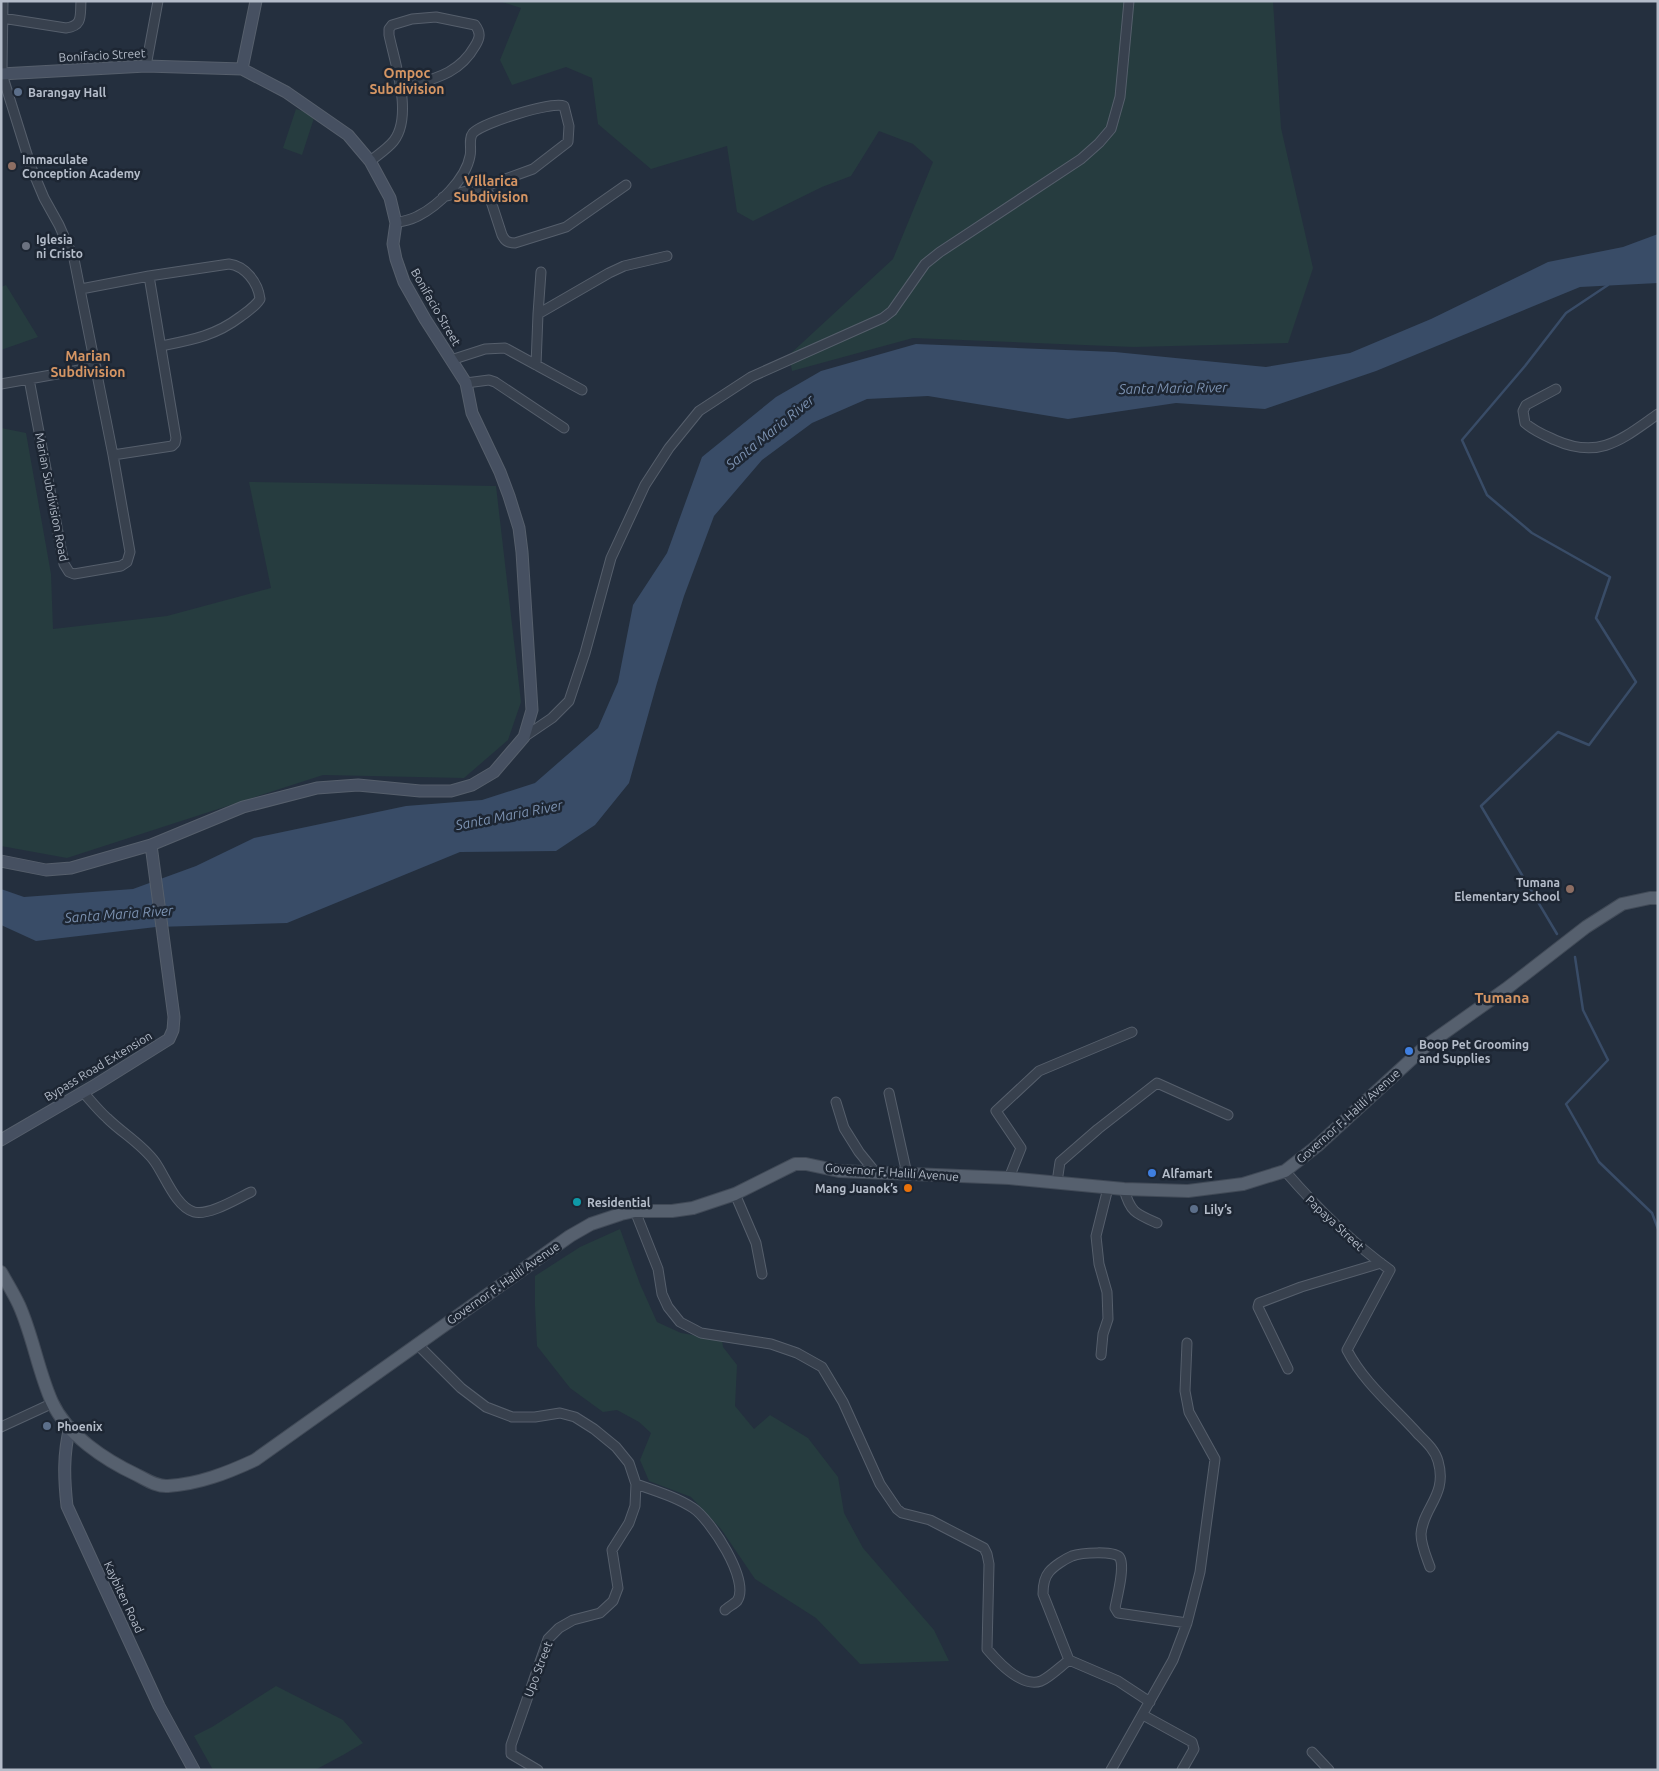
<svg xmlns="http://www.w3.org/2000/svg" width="1659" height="1771" viewBox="0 0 1659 1771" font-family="Ubuntu,sans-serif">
<rect width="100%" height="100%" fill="#242f3e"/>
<path fill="#263c3f" d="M499,1H1273L1281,128L1313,268L1288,343L1134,347L913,338L792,371L789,355L893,259L933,162L913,144L879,131L851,176L822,187L753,221L737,212L727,146L651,169L598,124L592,78L566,67L512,85L500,60L521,8Z
M296,109L315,115L302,155L283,148Z
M6,285L38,337L1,350V287Z
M1,428L26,433L51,574L53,629L167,616L271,588L249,482L496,486L521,702L508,740L464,778L323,775L67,858L1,846Z
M620,1229L640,1284L657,1322L681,1333L722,1340L723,1347L737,1365L735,1406L754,1429L770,1415L808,1438L838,1477L844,1513L863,1548L934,1630L949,1661L860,1664L816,1618L755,1579L721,1529L691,1497L649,1481L640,1460L651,1433L639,1422L617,1410L603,1412L570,1388L537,1346L535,1306V1276L580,1247Z
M276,1686L343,1720L363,1743L343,1755L315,1770H213L194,1736L212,1727Z"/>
<path fill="#394c67" d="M1658,234V283L1580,287L1376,371L1265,409L1176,403L1068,419L928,396L867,399L812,423L762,460L714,516L684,596L657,683L629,783L595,825L556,851L460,852L287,923L156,927L36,941L1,925V889L24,897L133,889L196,866L254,838L406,806L482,800L535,783L598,728L618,682L633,605L667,553L702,457L776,397L821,371L916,344L1115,352L1266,367L1350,353L1431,319L1548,262L1623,247Z"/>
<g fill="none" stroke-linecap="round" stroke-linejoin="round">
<path stroke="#394c67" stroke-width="2.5" d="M1557,934L1481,806L1558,732L1589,745L1636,682L1596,618L1610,577L1532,533L1487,495L1462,440L1525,366L1566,313L1608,285
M1575,957L1583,1010L1608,1060L1566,1104L1599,1162L1652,1213L1658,1229"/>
<defs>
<path id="street" d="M3,1L2,74L31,167L44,198L59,225L74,259L113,455L130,552L127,562L121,566L74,574L69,572L64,564L29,379
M2,18L66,28C83,26 80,16 81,1
M146,66L158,1
M370,161C377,156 385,150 391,144C415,120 395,64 389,35V29L392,25L412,19L436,17L475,25C481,33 480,38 475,46C458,76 431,79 400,89
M486,186L502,235C505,241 508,243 515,243L566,227L626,185
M396,223C403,221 411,220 418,216C438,206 466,179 470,156C472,149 468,139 473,133C482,123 552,101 564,106L569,126L568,142L533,169L486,186L443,197
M81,289L149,276L229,264C245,266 258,282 260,299C255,307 248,311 240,317C215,336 191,340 161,346
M538,314L541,272
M451,360L485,349L505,348L582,390
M536,365L538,314L609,273L624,266L667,256
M466,383L489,380L495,382L564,428
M1,384L96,367
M1556,389L1526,405L1523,411L1525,423C1534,431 1544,435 1555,440C1600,460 1622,439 1658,414
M113,455L172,446L175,443L176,438L149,276
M524,737L552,718L569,701L585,653L611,558L645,485L669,448L699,411L751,377L883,318L892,311L925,264L940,252L1081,159L1099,143L1111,129L1120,97L1129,1
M83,1092C91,1101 98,1110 107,1118C122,1133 142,1144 155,1162C165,1176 176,1207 194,1212C209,1216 238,1198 251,1192
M889,1093L907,1174
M836,1102L844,1128L859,1152L876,1173
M1285,1171C1317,1208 1350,1241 1390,1270L1347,1350C1364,1383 1394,1407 1418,1434C1426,1442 1435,1450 1438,1461C1448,1495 1423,1507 1421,1534C1421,1545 1426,1556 1430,1567
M1009,1178L1021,1148L996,1111L1039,1071L1132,1032
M1057,1182L1060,1162L1098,1129L1157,1083L1228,1115
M1124,1189C1130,1212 1136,1214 1157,1223
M735,1194L756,1243L762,1274
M635,1211L658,1269L662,1294L668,1307L680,1322L701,1333L771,1344L797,1353L822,1367L843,1402L880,1484L897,1509L902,1513L930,1520L984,1548L987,1554L989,1564L987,1649C998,1662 1022,1688 1041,1681C1050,1677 1060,1667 1069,1660L1043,1594C1043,1587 1044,1578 1049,1572C1054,1566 1065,1559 1072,1556C1080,1553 1116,1550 1120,1558C1125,1568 1117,1597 1115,1608L1118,1613L1187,1623
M417,1344L461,1388L486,1407L512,1417H535L560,1413L575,1417L594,1429L616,1447L629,1463L636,1484L635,1506L629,1523L612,1550L618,1588L613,1601L600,1613L573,1620L559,1628L548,1639L511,1745V1754L538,1770
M1101,1355L1103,1334L1108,1319L1107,1292L1099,1264L1096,1236L1108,1188
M1288,1369L1258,1307L1259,1303L1301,1287L1381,1263
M1,1427L53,1403
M636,1484C656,1491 676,1497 693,1508C710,1519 751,1581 737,1601C734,1604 728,1607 725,1610
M1069,1660L1118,1681L1150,1702
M1143,1715L1192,1742L1194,1749L1182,1770
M1312,1752L1329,1770
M1111,1770L1173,1660L1187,1623L1200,1572L1215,1459L1189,1412L1185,1391L1187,1343"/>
<path id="secondary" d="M242,69L256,1
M1,74L146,66L242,69L286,92L348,135L370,161L390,198L396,223L393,244L396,259L404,282L425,319L466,383L472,413L500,472L509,496L519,528L522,552L532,710L524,737L494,772L472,785L451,791H420L358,785L317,788L243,807L151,845L71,868L46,870L1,861
M1,1140L97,1084L169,1039L173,1030L174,1017L151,845
M70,1427C63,1454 64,1479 67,1506L159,1706L194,1770"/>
<path id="primary" d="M1,1272C7,1283 14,1294 19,1305C33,1336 38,1371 52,1402C67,1435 105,1460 137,1475C147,1480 157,1487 168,1486C199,1484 227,1473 255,1460L570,1236L591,1224L621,1214L635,1211H672L693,1208L735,1194L795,1164H806L839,1171L1009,1178L1124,1189L1188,1191L1243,1184L1285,1171L1317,1146L1427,1045L1506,989L1586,927L1622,904L1650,898H1658"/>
</defs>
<use href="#street" stroke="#565f6c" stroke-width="11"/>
<use href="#secondary" stroke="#565f6c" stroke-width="13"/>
<use href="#primary" stroke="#414a57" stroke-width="14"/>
<use href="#street" stroke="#38414e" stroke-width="9"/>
<use href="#secondary" stroke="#465061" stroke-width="11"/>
<use href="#primary" stroke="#56606e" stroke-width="12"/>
</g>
<g fill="#5c6f8a" stroke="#1d2633" stroke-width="2">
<circle cx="18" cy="92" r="5"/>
<circle cx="1194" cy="1209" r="5"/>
<circle cx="47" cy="1426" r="5"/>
</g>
<g fill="#8d6e63" stroke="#1d2633" stroke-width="2">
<circle cx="12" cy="166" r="5"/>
<circle cx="1570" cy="889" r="5"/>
</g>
<circle fill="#6b7280" stroke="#1d2633" stroke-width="2" cx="26" cy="246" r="5"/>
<g fill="#3f7fe0" stroke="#1d2633" stroke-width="2">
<circle cx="1409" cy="1051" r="5"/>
<circle cx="1152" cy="1173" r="5"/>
</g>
<circle fill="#e8710a" stroke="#1d2633" stroke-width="2" cx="908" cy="1188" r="5"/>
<circle fill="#0f9aa8" stroke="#1d2633" stroke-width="2" cx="577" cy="1202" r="5"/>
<g text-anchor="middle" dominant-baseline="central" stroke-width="5" stroke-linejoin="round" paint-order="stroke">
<g font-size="12" fill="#b4bcc9" stroke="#1d2633">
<text transform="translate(102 55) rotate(-3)">Bonifacio Street</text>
<text transform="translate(436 307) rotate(60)">Bonifacio Street</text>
<text transform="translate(52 497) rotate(79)">Marian Subdivision Road</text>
<text transform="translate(98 1066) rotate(-31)">Bypass Road Extension</text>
<text transform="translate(1348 1116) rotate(-42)">Governor F. Halili Avenue</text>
<text transform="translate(892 1172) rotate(4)">Governor F. Halili Avenue</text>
<text transform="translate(1335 1223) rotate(43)">Papaya Street</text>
<text transform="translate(503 1283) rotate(-35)">Governor F. Halili Avenue</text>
<text transform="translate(124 1597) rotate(65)">Kaybiten Road</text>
<text transform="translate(538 1669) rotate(-69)">Upo Street</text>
</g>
<g font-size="12" font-weight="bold" fill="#b4bcc9" stroke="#1d2633" text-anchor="start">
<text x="28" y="92">Barangay Hall</text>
<text x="22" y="159">Immaculate<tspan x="22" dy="14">Conception Academy</tspan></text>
<text x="36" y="239">Iglesia<tspan x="36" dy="14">ni Cristo</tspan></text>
<text x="1560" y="882" text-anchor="end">Tumana<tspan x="1560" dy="14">Elementary School</tspan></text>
<text x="1419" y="1044">Boop Pet Grooming<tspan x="1419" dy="14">and Supplies</tspan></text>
<text x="1162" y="1173">Alfamart</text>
<text x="898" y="1188" text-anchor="end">Mang Juanok’s</text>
<text x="587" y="1202">Residential</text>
<text x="1204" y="1209">Lily’s</text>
<text x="57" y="1426">Phoenix</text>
</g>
<g font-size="14" font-weight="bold" fill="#d59563" stroke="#1d2633">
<text x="407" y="73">Ompoc<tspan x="407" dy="16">Subdivision</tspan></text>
<text x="491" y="181">Villarica<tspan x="491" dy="16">Subdivision</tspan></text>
<text x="88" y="356">Marian<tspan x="88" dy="16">Subdivision</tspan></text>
</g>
<g font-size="14" font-style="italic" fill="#7c92b1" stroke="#1d2633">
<text transform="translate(1173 388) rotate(-1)">Santa Maria River</text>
<text transform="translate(770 432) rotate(-39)">Santa Maria River</text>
<text transform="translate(509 815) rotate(-11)">Santa Maria River</text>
<text transform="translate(119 914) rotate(-4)">Santa Maria River</text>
</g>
<g font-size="15" font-weight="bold" fill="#d59563" stroke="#1d2633">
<text x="1502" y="997">Tumana</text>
</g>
</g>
<rect width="1659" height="1771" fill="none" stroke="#b4bcc9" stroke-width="5"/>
</svg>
